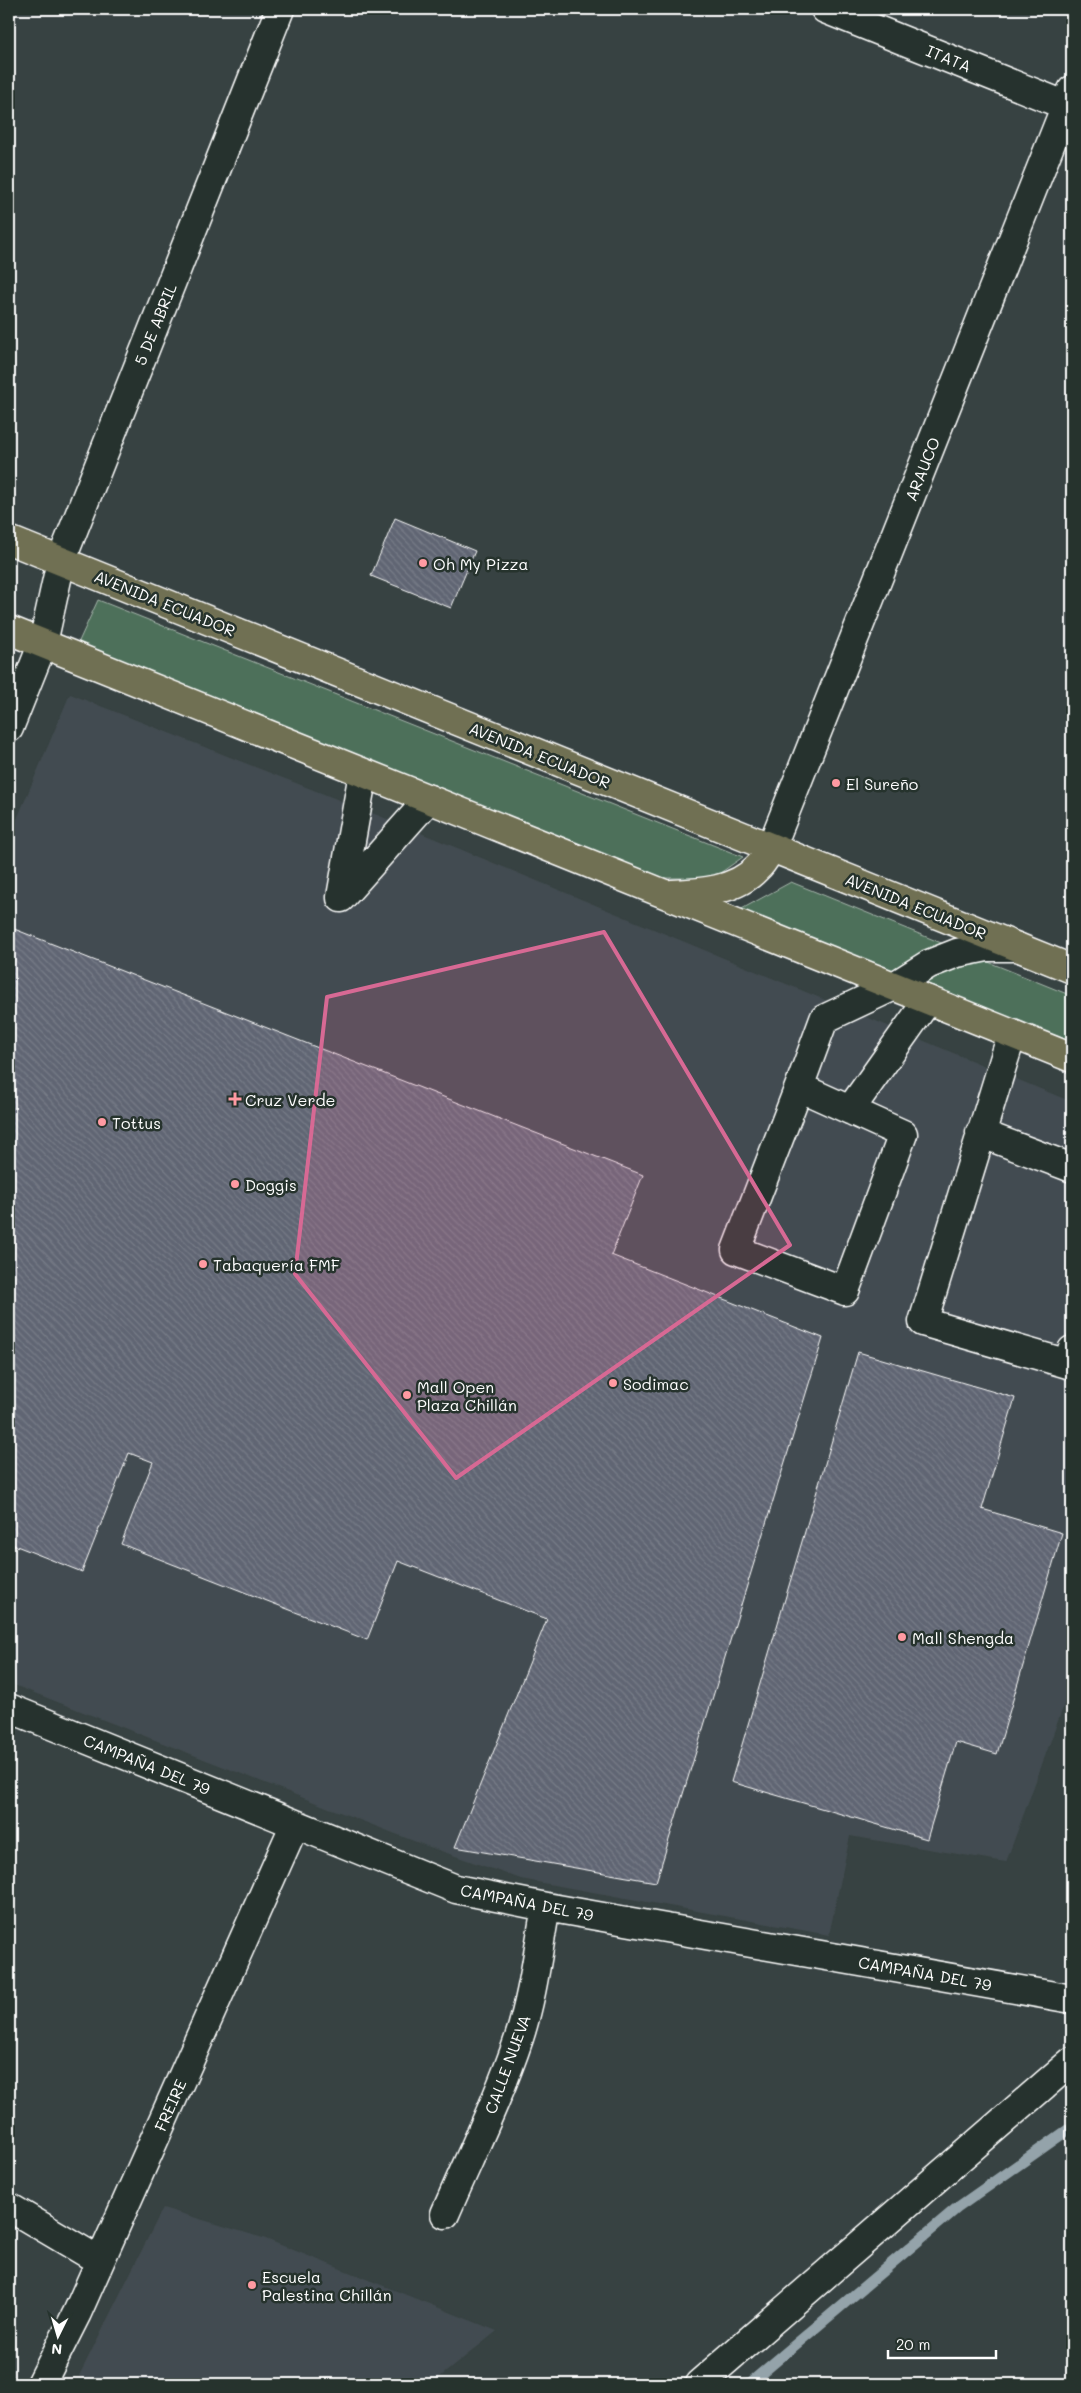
<svg xmlns="http://www.w3.org/2000/svg" width="1081" height="2393" viewBox="0 0 1081 2393" font-family="Mali,sans-serif">
<defs>
<pattern id="building-back-hatch" width="6" height="6" patternUnits="userSpaceOnUse" patternTransform="scale(1.25)"><rect width="6" height="6" fill="#606573"/><path d="M-1 5l2 2M0 0l6 6M5-1l2 2" fill="none" stroke="#787c88"/></pattern>
</defs>
<rect width="100%" height="100%" fill="#374242"/>
<filter id="ink" filterUnits="userSpaceOnUse"><feTurbulence type="fractalNoise" baseFrequency=".02" numOctaves="2"/><feDisplacementMap in="SourceGraphic" scale="10" xChannelSelector="R" yChannelSelector="G"/><feConvolveMatrix kernelMatrix="1 2 1 2 8 2 1 2 1" color-interpolation-filters="sRGB"/></filter>
<g filter="url(#ink)">
<path fill="#434c51" d="M70,694L382,817L1072,1102V1683L1006,1862L850,1836L829,1935L521,1879L424,1845L9,1683V838Z
M163,2208L263,2238L497,2331L431,2384H92L79,2376Z"/>
<path fill="#4e6f5a" stroke="#a6b7ac" d="M98,600L743,857L713,878H663L75,650Z
M791,882L1072,996V1042L738,911Z"/>
<g fill="none" stroke-linecap="round" stroke-linejoin="round">
<path stroke="#94a3aa" stroke-width="11" d="M749,2384L957,2208L1072,2127"/>
</g>
<path fill="url(#building-back-hatch)" stroke="#fff" d="M395,518L475,551L451,608L371,576Z
M9,927L643,1175L611,1255L823,1338L656,1882L455,1847L547,1619L398,1561L367,1640L121,1544L153,1462L129,1453L82,1572L9,1543Z
M858,1352L1015,1398L982,1509L1062,1533L997,1754L956,1742L927,1839L731,1782Z"/>
<g fill="none" stroke-linecap="round" stroke-linejoin="round">
<defs>
<path id="minor" d="M825,9L1072,108
M9,728L43,643L61,561L280,9
M771,848L1072,90
M341,897L363,773
M341,898L429,799
M1012,1034L923,1322L1068,1364L1072,1350
M799,1087L903,1134L845,1291L736,1250Z
M799,1087L824,1019L894,986L929,964L957,953L987,947H1017
M850,1110L928,1000
M980,1133L1072,1168
M9,1708L456,1889L546,1907L1072,1999
M9,2207L100,2261
M445,2214C470,2156 499,2098 519,2038C533,1996 538,1950 546,1907
M41,2384L77,2313L295,1824
M699,2384L1072,2061"/>
<path id="major" d="M9,540L1072,969
M9,630L1072,1058
M672,894C700,893 736,891 757,868C763,863 767,855 771,848"/>
</defs>
<use href="#minor" stroke="#fff" stroke-width="31"/>
<use href="#major" stroke="#fff" stroke-width="31"/>
<use href="#minor" stroke="#26332d" stroke-width="28"/>
<use href="#major" stroke="#706f52" stroke-width="28"/>
</g>
</g>
<path fill="#d76994" fill-opacity="0.2" stroke="#d76994" stroke-width="4" stroke-linejoin="round" d="M604,932L790,1245L456,1478L295,1274L327,997Z"/>
<g fill="#ff9aa2" stroke="#26332d" stroke-width="2">
<circle cx="423" cy="563" r="5"/>
<circle cx="836" cy="783" r="5"/>
<path d="M232.5 1091.5h5v5h5v5h-5v5h-5v-5h-5v-5h5z"/>
<circle cx="102" cy="1122" r="5"/>
<circle cx="235" cy="1184" r="5"/>
<circle cx="203" cy="1264" r="5"/>
<circle cx="613" cy="1383" r="5"/>
<circle cx="407" cy="1395" r="5"/>
<circle cx="902" cy="1637" r="5"/>
<circle cx="252" cy="2285" r="5"/>
</g>
<g text-anchor="middle" dominant-baseline="central" stroke-width="5" stroke-linejoin="round" paint-order="stroke">
<g font-size="16" fill="#fff" stroke="#26332d">
<text transform="translate(949 58) rotate(22)">ITATA</text>
<text transform="translate(155 324) rotate(-68)">5 DE ABRIL</text>
<text transform="translate(922 469) rotate(-68)">ARAUCO</text>
<text transform="translate(165 603) rotate(22)">AVENIDA ECUADOR</text>
<text transform="translate(540 755) rotate(22)">AVENIDA ECUADOR</text>
<text transform="translate(916 906) rotate(22)">AVENIDA ECUADOR</text>
<text transform="translate(147 1764) rotate(22)">CAMPAÑA DEL 79</text>
<text transform="translate(527 1902) rotate(11)">CAMPAÑA DEL 79</text>
<text transform="translate(925 1973) rotate(10)">CAMPAÑA DEL 79</text>
<text transform="translate(507 2064) rotate(-70)">CALLE NUEVA</text>
<text transform="translate(170 2105) rotate(-66)">FREIRE</text>
</g>
<g font-size="16" fill="#fff" stroke="#26332d" text-anchor="start">
<text x="433" y="563">Oh My Pizza</text>
<text x="846" y="783">El Sureño</text>
<text x="245" y="1099">Cruz Verde</text>
<text x="112" y="1122">Tottus</text>
<text x="245" y="1184">Doggis</text>
<text x="213" y="1264">Tabaquería FMF</text>
<text x="623" y="1383">Sodimac</text>
<text x="417" y="1386">Mall Open<tspan x="417" dy="18">Plaza Chillán</tspan></text>
<text x="912" y="1637">Mall Shengda</text>
<text x="262" y="2276">Escuela<tspan x="262" dy="18">Palestina Chillán</tspan></text>
</g>
</g>
<rect width="1081" height="2393" fill="none" stroke="#26332d" stroke-width="30"/>
<rect x="15" y="15" width="1051" height="2363" fill="none" stroke="#fff" stroke-width="2" filter="url(#ink)"/>
<g transform="translate(58 2336) rotate(185)" stroke="#26332d" stroke-width="4" paint-order="stroke">
<path d="M0-4L9 19L0 12L-9 19Z" fill="#ffffff"/>
<text y="-8" font-size="14" font-weight="bold" text-anchor="middle" fill="#ffffff">N</text>
</g>
<path d="M888 2350v8h108v-8" fill="none" stroke="#ffffff" stroke-width="2.5"/>
<text x="896" y="2350" font-size="15" fill="#ffffff" stroke="#26332d" stroke-width="4" paint-order="stroke">20 m</text>
</svg>
